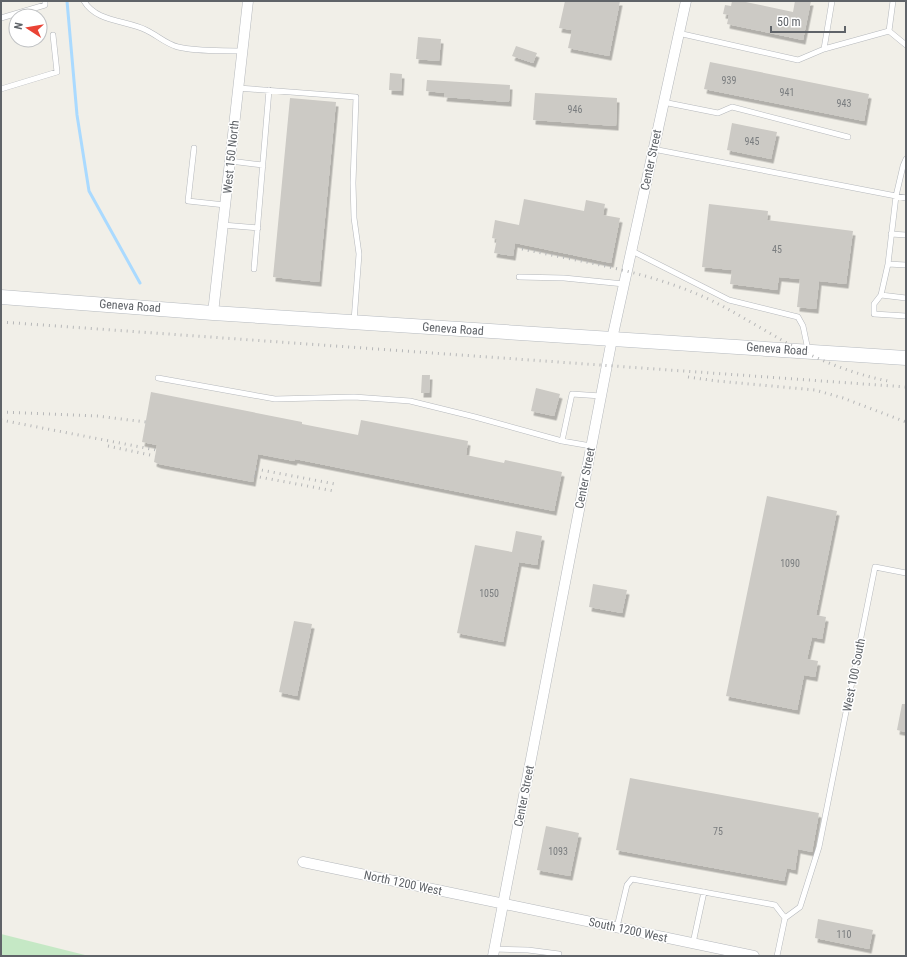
<svg xmlns="http://www.w3.org/2000/svg" width="907" height="957" viewBox="0 0 907 957" font-family="'Roboto Condensed',sans-serif">
<defs>
<filter id="shadow"><feDropShadow dx="2.5" dy="4.5" stdDeviation="0" flood-color="#0004"/></filter>
</defs>
<rect width="100%" height="100%" fill="#f1efe8"/>
<path fill="#c5e8c5" d="M1,934L89,956H1Z"/>
<g fill="none" stroke-linecap="round" stroke-linejoin="round">
<path stroke="#aadaff" stroke-width="3" d="M67,1L77,115L89,191L140,283"/>
</g>
<path fill="#cccac5" filter="url(#shadow)" d="M565,1H620L609,56L568,48L572,30L559,28Z
M732,1H741L793,12L795,1H811L803,40L727,24L729,15L723,14L725,5L731,6Z
M418,37L441,39L439,61L416,59Z
M516,46L537,53L533,63L512,56Z
M710,62L869,94L864,121L704,89Z
M390,73L402,74L401,91L389,90Z
M427,80L510,85L509,102L444,97L445,93L426,91Z
M535,93L617,98L616,126L533,120Z
M290,98L336,102L319,282L273,277Z
M732,123L777,132L771,159L727,150Z
M524,199L584,211L586,200L605,204L603,215L620,218L611,263L515,243L513,256L494,253L497,239L492,238L495,220L519,225Z
M709,204L768,211L767,220L853,231L846,284L819,281L816,309L797,307L800,279L779,277L777,290L730,284L732,270L702,267Z
M422,375H430L429,393H421Z
M536,388L560,394L554,416L531,411Z
M151,392L302,422V424L358,435L361,420L468,441L466,455L504,463L505,460L562,472L554,511L295,459L294,461L258,454L253,482L159,464L154,462L157,445L142,442Z
M767,496L837,511L816,615L826,617L822,639L812,637L807,659L818,661L815,677L804,675L797,710L726,696Z
M516,531L542,536L537,565L519,562L503,642L457,633L475,545L512,552Z
M593,584L627,590L622,613L589,607Z
M294,621L312,624L297,696L279,692Z
M902,704H906V732L897,730Z
M630,778L819,813L812,852L798,849L795,870L787,868L784,881L616,850Z
M546,826L579,833L570,876L537,870Z
M818,919L873,930L869,949L815,938Z"/>
<g fill="none" stroke-linecap="round" stroke-linejoin="round">
<defs>
<path id="service" d="M84,1C96,22 126,20 146,30C157,35 166,44 178,47C198,52 222,50 242,51
M893,1L889,31L906,45
M1,18L45,5V1
M678,33L798,60L824,49L832,1
M824,49L889,31
M238,88L356,97L353,183L354,218L359,254L354,321
M1,89L57,72L53,35
M663,102L718,113L732,107L848,137
M194,148L188,201L225,205
M653,149L896,196L903,166L906,167
M230,161L263,165
M903,166L906,159
M906,198L896,196L888,264L881,295L906,298
M223,225L258,228
M891,234L906,235
M632,251L729,300L798,317L803,326L808,350
M888,264L906,265
M254,269L269,90
M519,277L564,278L624,284
M881,295L874,304V314L906,316
M158,378L275,399L354,397L410,401L475,417L562,441L591,446
M562,441L572,394L601,396
M785,918L800,907L819,847L875,567L906,573
M617,927L627,885L632,879L775,905L785,918L777,956
M693,943L704,892
M494,949L528,950L559,954"/>
<path id="minor" d="M213,313L248,1
M303,862L754,956
M493,956L612,339L686,1"/>
<path id="secondary" d="M1,297L213,313L906,358"/>
</defs>
<use href="#service" stroke="#b5b8bc" stroke-width="6"/>
<use href="#minor" stroke="#b5b8bc" stroke-width="11"/>
<use href="#secondary" stroke="#b6babf" stroke-width="15"/>
<use href="#service" stroke="#fff" stroke-width="5"/>
<use href="#minor" stroke="#fff" stroke-width="10"/>
<use href="#secondary" stroke="#fff" stroke-width="14"/>
<path stroke="#b6b7b8" stroke-width="3" stroke-dasharray="1 5" stroke-linecap="butt" d="M522,249C583,262 646,271 704,297C728,308 750,322 773,335C808,356 848,373 888,381
M1,322L906,387
M688,377L717,381L815,390L843,398L906,422
M1,412L97,416L146,422
M1,420L156,450
M108,446L155,456
M256,469L335,484
M254,476L334,491"/>
</g>
<g text-anchor="middle" dominant-baseline="central" stroke-width="3" stroke-linejoin="round" paint-order="stroke">
<g font-size="10" fill="#7a7d7f">
<text x="729" y="80">939</text>
<text x="787" y="92">941</text>
<text x="844" y="103">943</text>
<text x="575" y="109">946</text>
<text x="752" y="141">945</text>
<text x="777" y="249">45</text>
<text x="790" y="563">1090</text>
<text x="489" y="593">1050</text>
<text x="718" y="831">75</text>
<text x="558" y="851">1093</text>
<text x="844" y="934">110</text>
</g>
<g font-size="12" fill="#5f6368" stroke="#fff">
<text transform="translate(231 157) rotate(-84)">West 150 North</text>
<text transform="translate(651 160) rotate(-78)">Center Street</text>
<text transform="translate(130 306) rotate(4)">Geneva Road</text>
<text transform="translate(453 329) rotate(4)">Geneva Road</text>
<text transform="translate(777 349) rotate(4)">Geneva Road</text>
<text transform="translate(585 478) rotate(-79)">Center Street</text>
<text transform="translate(854 675) rotate(-79)">West 100 South</text>
<text transform="translate(524 796) rotate(-79)">Center Street</text>
<text transform="translate(403 883) rotate(12)">North 1200 West</text>
<text transform="translate(628 930) rotate(12)">South 1200 West</text>
</g>
</g>
<rect width="907" height="957" fill="none" stroke="#5f6368" stroke-width="4"/>
<g transform="translate(28 28) rotate(282)"><circle r="19" fill="#ffffff" stroke="#bfc1c3"/>
<path d="M0-3L7 15L0 10L-7 15Z" fill="#ea4335"/>
<text y="-6" font-size="11" font-weight="bold" text-anchor="middle" fill="#5f6368">N</text>
</g>
<path d="M771 26v6h74v-6" fill="none" stroke="#5f6368" stroke-width="2"/>
<text x="777" y="26" font-size="12" fill="#5f6368" stroke="#ffffff" stroke-width="3" paint-order="stroke">50 m</text>
</svg>
